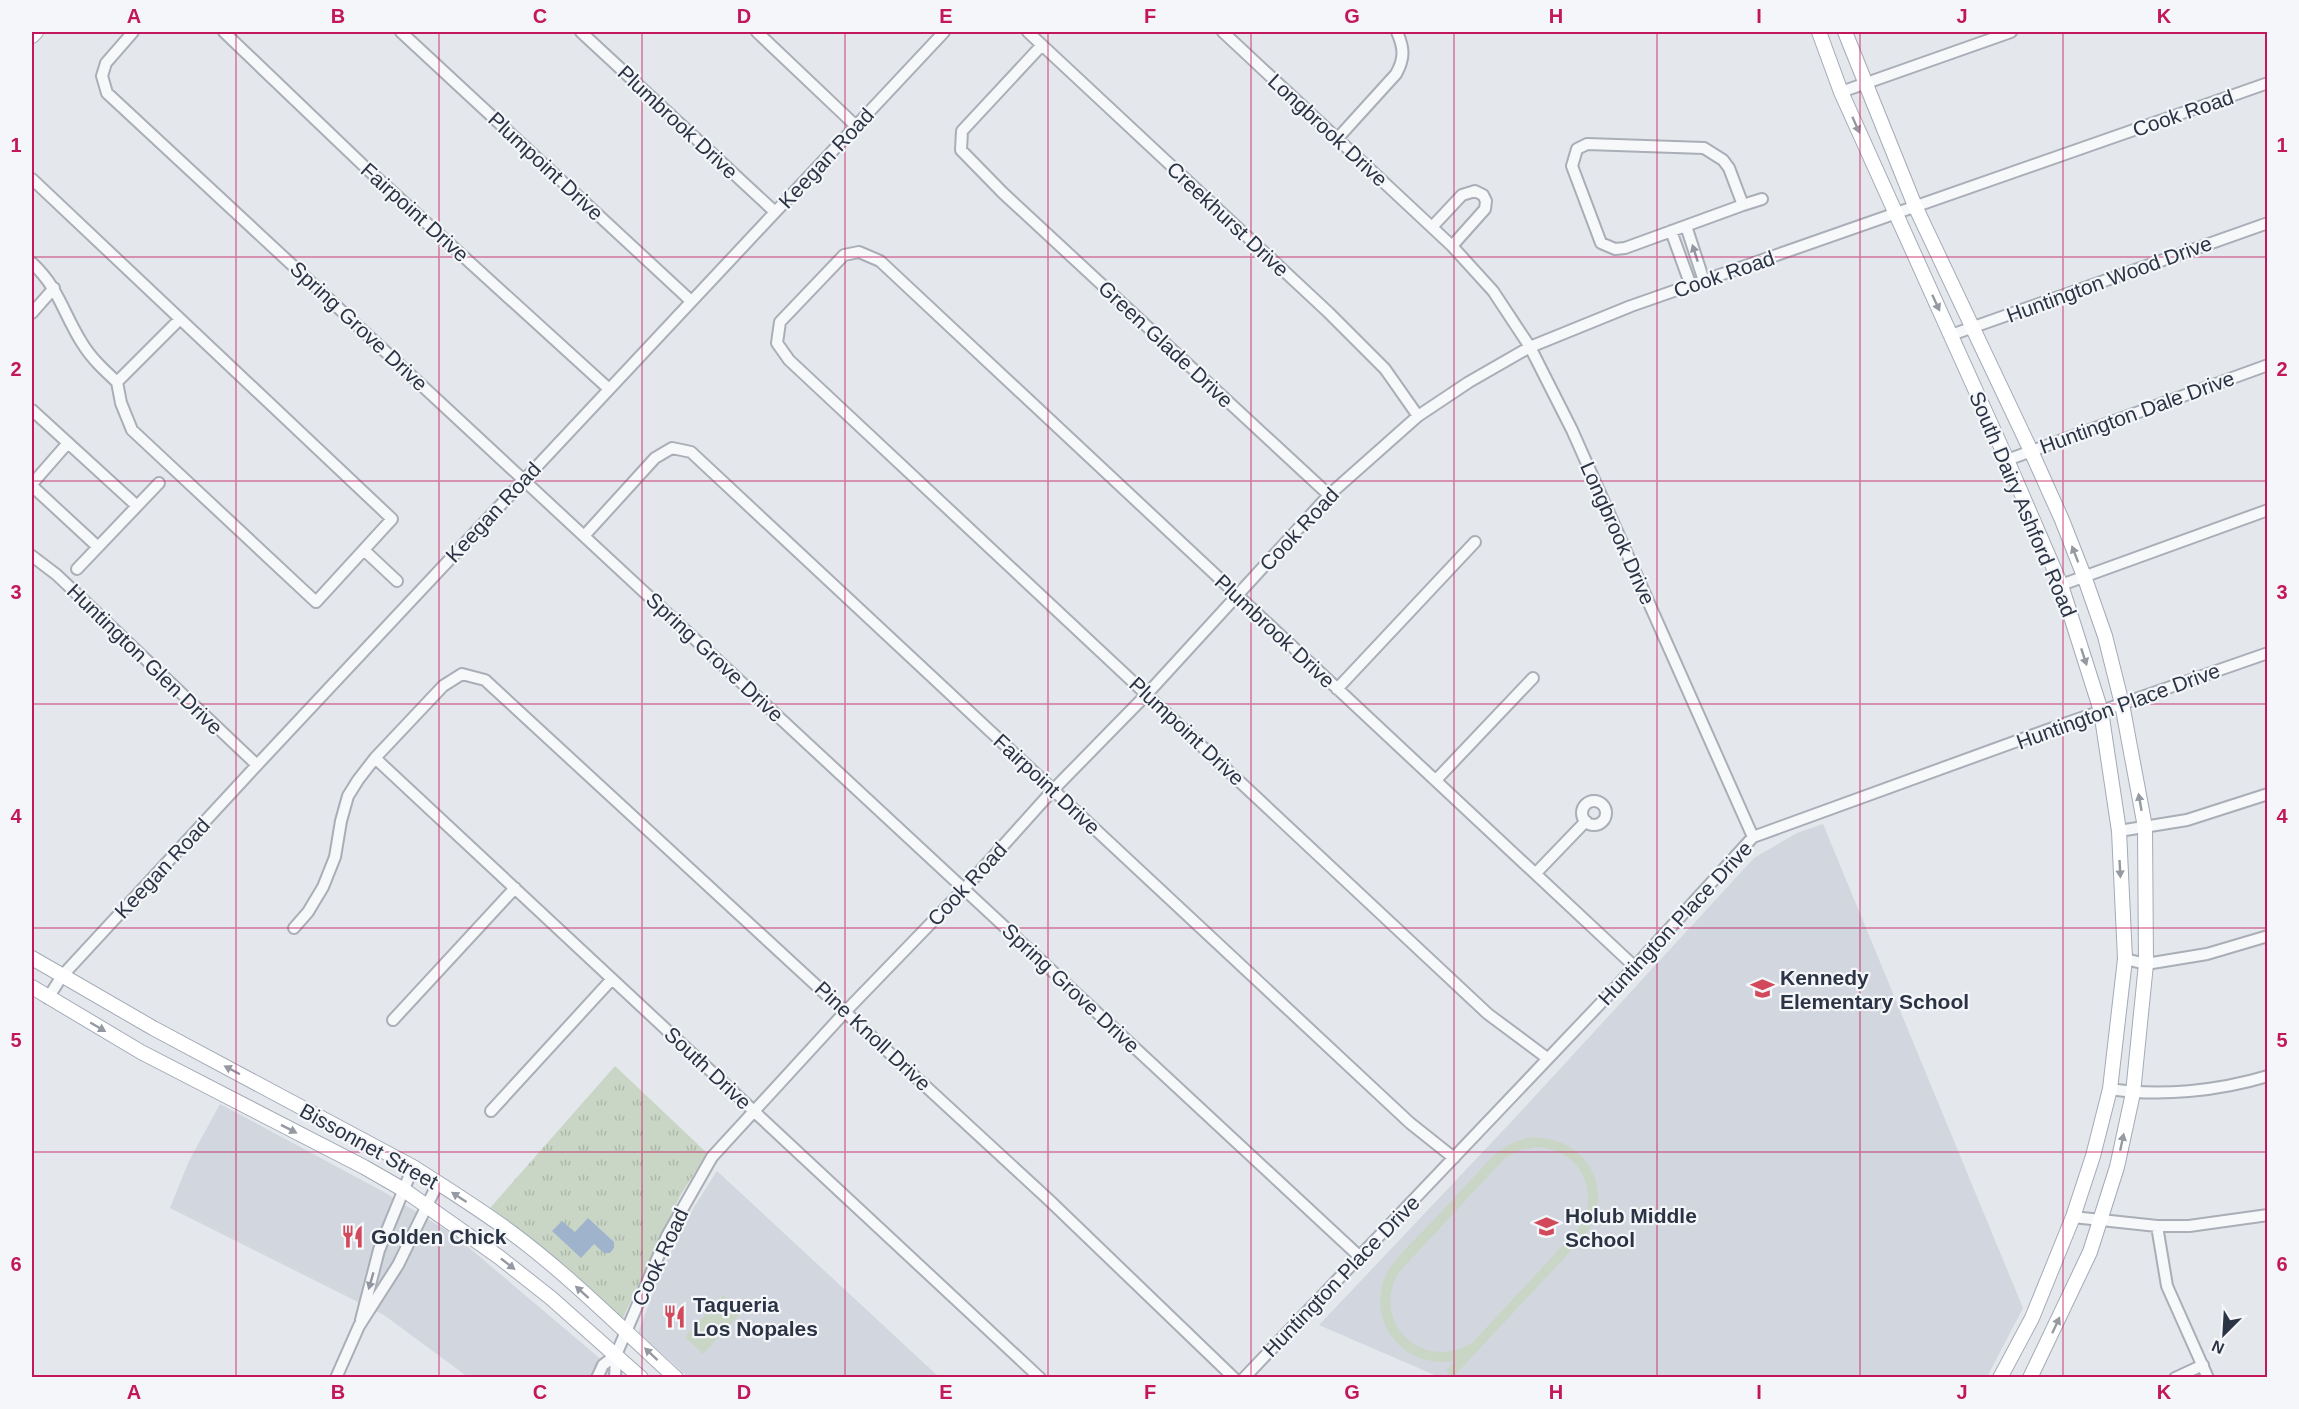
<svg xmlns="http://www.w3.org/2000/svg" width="2299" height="1409" viewBox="0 0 2299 1409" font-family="Helvetica,sans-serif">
<defs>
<pattern id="park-tufts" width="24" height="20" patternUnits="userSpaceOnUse" patternTransform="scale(1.5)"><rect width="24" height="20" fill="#c9d6c5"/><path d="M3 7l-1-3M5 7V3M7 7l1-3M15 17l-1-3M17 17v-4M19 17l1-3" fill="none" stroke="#adb8ab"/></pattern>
</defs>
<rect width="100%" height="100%" fill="#e4e7ec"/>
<path fill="#d2d6de" d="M1823,824L2023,1308L1987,1377H1439L1319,1325L1513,1120L1754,858L1797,833Z
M220,1104L384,1192L454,1235L622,1377H468L384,1315L170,1208L189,1161Z
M717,1171L939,1377H688L638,1333L660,1274L694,1207Z"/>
<path fill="#c9d6c5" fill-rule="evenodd" d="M1526,1138C1586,1132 1620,1192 1582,1239L1453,1377L1446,1371L1455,1361C1433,1364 1412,1359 1396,1342C1380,1324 1376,1299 1385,1277C1393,1259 1410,1245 1423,1231C1447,1206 1470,1181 1493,1156L1508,1145ZM1536,1147C1579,1149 1601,1189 1580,1227L1473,1342C1424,1374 1369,1323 1399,1272L1506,1157L1520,1150Z
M723,1295L740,1311V1314L703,1354L685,1337Z"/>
<path fill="url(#park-tufts)" d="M615,1066L707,1153L680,1196L622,1320L490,1208Z"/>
<path fill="#9fb4cc" d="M588,1218L614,1242V1248L610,1253H604L594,1244L581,1258L552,1231L562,1221L575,1232Z"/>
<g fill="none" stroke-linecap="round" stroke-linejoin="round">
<defs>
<path id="minor" d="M133,32L106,63L102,76L107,93L1360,1257
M224,32L365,167L609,389
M401,32L691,301
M581,32L775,212
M757,32L856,126
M1028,32L1328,312L1385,369L1418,416
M1223,32L1452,246L1493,291L1530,347L1572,430L1753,837
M1042,45L962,131L961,150L1003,193L1329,495
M1841,92L2011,32
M1337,139L1396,74C1405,58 1404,48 1397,32
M32,179L392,519L316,602L132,430L121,403L117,382L180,319
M1743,205L1729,168L1723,160L1704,148L1587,144L1577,149L1572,166L1601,243L1615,249L1625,248L1743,205L1762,199
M1686,226L1704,281
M1432,227L1462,195L1475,191L1483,195L1486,201L1485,209L1452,246
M1671,231L1691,286
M32,263C59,288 63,313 82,343C91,358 104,370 117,382
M32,313L54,288
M1951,335L2268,223
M32,410L137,506
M2007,460L2268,365
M32,484L67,444
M32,486L98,547
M584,536L655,458L672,448L691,452L1410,1123L1454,1158
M365,551L397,581
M32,556L57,575L257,765
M77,569L159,483
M2061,585L2268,510
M1337,689L1475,542
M375,758L1040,1378
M1436,780L1533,678
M1582 813a12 12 0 1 1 24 0a12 12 0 1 1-24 0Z
M2119,831L2187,820L2268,794
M1536,873L1586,821
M294,928L308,912L323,887L335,857L341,821L348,796L358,780L375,758L443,686L462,674L485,680L1049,1200L1234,1378
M2125,959L2146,964L2207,954L2268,936
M48,998L62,976L257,765L944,32
M393,1020L515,888
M1547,1058L1488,1014L789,360L777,343L780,322L844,255L859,252L880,261L1635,967
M2110,1089C2160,1097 2218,1091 2268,1076
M491,1111L612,979
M2073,1217L2157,1226H2189L2268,1215
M2157,1226L2167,1286L2208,1378
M361,1320L379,1250L413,1167
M336,1378L359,1326L398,1265L438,1183
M597,1378L603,1365L616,1355
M615,1378L616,1355L667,1236L712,1157L846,1011L964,889L1053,790L1147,694L1329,495L1418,416L1469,382L1530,347L1631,306L2268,83
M1244,1378L1618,985L1753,837L2061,725L2268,653
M2175,1378L2203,1365"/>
<path id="major" d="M1819,32L1841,92L2007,460L2061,585L2101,711L2119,831L2125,959L2110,1089L2093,1156L2073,1217L2032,1318L2000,1378
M1845,32L1915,206L2031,451L2062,520L2084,576L2105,636L2122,704L2145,827L2146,964L2133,1093L2117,1167L2090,1252L2030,1378
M32,36L36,32
M32,958L153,1028L413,1167C446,1188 480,1209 512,1233C570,1276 622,1329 676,1378
M32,987L141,1052L364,1167L404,1190L499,1257L551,1298L641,1378"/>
</defs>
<use href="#minor" stroke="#a9aeb7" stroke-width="14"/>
<use href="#major" stroke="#a3abb8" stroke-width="16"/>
<use href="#minor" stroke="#f7f8fa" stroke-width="10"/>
<use href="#major" stroke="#fff" stroke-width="14"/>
</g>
<defs><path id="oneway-solid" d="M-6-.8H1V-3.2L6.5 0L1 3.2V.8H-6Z" transform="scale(1.5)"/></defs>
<g fill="#959aa2">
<use href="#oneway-solid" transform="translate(1856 125) rotate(66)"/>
<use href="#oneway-solid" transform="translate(1936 303) rotate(65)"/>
<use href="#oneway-solid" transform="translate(2075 554) rotate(-111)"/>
<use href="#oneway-solid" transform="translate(2084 657) rotate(72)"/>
<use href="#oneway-solid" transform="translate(2140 802) rotate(-100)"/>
<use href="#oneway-solid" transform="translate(2120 869) rotate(87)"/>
<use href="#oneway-solid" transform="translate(98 1027) rotate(30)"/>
<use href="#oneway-solid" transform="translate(232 1070) rotate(-152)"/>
<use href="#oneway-solid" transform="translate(289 1129) rotate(27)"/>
<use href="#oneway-solid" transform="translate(2122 1142) rotate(-78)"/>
<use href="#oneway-solid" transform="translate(459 1197) rotate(-147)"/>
<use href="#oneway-solid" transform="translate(508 1264) rotate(38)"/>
<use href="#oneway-solid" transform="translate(582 1292) rotate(-138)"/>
<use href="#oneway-solid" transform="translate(2056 1325) rotate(-65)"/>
<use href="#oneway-solid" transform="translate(651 1354) rotate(-137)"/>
</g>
<g fill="#9196a0">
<use href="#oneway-solid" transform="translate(1695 253) rotate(-108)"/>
<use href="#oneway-solid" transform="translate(371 1281) rotate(106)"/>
</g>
<path fill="none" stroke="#c2185b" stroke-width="1.5" stroke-opacity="0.55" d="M236,32V1378M439,32V1378M642,32V1378M845,32V1378M1048,32V1378M1251,32V1378M1454,32V1378M1657,32V1378M1860,32V1378M2063,32V1378M32,257H2268M32,481H2268M32,704H2268M32,928H2268M32,1152H2268"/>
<defs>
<symbol id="school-bare" viewBox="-9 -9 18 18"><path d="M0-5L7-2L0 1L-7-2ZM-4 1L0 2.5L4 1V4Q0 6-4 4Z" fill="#d1495b" stroke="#f4f6f9" stroke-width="2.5" paint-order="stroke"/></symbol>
<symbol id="restaurant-bare" viewBox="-9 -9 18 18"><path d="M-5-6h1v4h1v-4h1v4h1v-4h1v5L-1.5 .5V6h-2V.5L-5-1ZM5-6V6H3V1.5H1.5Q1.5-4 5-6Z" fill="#d1495b" stroke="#f4f6f9" stroke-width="2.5" paint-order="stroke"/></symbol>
</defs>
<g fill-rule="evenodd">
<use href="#school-bare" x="1746" y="972" width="33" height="33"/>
<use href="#school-bare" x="1530" y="1210" width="33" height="33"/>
<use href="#restaurant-bare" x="336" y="1220" width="33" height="33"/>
<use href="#restaurant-bare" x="658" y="1300" width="33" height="33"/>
</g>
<g text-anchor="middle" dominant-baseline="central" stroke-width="4.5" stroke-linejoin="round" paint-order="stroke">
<g font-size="21" fill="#2b3445" stroke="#f4f6f9">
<text transform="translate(2183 113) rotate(-19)">Cook Road</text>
<text transform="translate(678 122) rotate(43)">Plumbrook Drive</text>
<text transform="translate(1328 130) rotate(43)">Longbrook Drive</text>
<text transform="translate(826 158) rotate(-47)">Keegan Road</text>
<text transform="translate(546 166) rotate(43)">Plumpoint Drive</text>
<text transform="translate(415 212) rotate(42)">Fairpoint Drive</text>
<text transform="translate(1228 219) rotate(43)">Creekhurst Drive</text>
<text transform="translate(1724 274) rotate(-19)">Cook Road</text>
<text transform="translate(2109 279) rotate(-20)">Huntington Wood Drive</text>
<text transform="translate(359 326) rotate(43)">Spring Grove Drive</text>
<text transform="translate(1166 344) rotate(43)">Green Glade Drive</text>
<text transform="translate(2137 412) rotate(-20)">Huntington Dale Drive</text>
<text transform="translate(2023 504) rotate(67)">South Dairy Ashford Road</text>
<text transform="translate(493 512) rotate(-47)">Keegan Road</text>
<text transform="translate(1299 529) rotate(-47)">Cook Road</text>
<text transform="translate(1618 533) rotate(66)">Longbrook Drive</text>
<text transform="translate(1275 631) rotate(43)">Plumbrook Drive</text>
<text transform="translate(715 657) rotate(43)">Spring Grove Drive</text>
<text transform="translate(145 659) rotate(44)">Huntington Glen Drive</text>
<text transform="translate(2118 706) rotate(-20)">Huntington Place Drive</text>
<text transform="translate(1187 731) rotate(43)">Plumpoint Drive</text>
<text transform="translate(1047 784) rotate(43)">Fairpoint Drive</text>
<text transform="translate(162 868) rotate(-47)">Keegan Road</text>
<text transform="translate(967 884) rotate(-47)">Cook Road</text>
<text transform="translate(1675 923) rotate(-47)">Huntington Place Drive</text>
<text transform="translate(1071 988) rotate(43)">Spring Grove Drive</text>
<text transform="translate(873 1036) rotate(43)">Pine Knoll Drive</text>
<text transform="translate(708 1068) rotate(43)">South Drive</text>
<text transform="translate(369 1146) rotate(29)">Bissonnet Street</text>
<text transform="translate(660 1257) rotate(-65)">Cook Road</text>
<text transform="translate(1341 1276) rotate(-46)">Huntington Place Drive</text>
</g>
<g font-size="21" font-weight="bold" fill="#2b3445" stroke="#f4f6f9" text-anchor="start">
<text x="1780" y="977">Kennedy<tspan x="1780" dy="24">Elementary School</tspan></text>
<text x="1565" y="1215">Holub Middle<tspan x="1565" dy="24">School</tspan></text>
<text x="371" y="1236">Golden Chick</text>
<text x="693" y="1304">Taqueria<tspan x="693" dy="24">Los Nopales</tspan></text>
</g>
</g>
<rect width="2299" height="1409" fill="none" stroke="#f4f6f9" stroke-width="66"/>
<g transform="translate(2224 1334) rotate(204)" stroke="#f4f6f9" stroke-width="4.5" paint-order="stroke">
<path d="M0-4.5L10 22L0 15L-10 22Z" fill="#2b3445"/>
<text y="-9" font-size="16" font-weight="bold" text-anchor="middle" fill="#2b3445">N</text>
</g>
<rect x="33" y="33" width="2233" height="1343" fill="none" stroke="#c2185b" stroke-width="2"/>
<g font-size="20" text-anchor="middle" font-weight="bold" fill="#c2185b">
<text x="134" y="23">A</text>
<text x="338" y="23">B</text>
<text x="540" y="23">C</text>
<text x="744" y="23">D</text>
<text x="946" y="23">E</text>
<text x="1150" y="23">F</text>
<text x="1352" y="23">G</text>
<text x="1556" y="23">H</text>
<text x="1759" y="23">I</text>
<text x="1962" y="23">J</text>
<text x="2164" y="23">K</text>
<text x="16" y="152">1</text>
<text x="2282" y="152">1</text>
<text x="16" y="376">2</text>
<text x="2282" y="376">2</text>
<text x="16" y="599">3</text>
<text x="2282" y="599">3</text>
<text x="16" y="823">4</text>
<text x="2282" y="823">4</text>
<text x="16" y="1047">5</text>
<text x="2282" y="1047">5</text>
<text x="16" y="1271">6</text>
<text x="2282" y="1271">6</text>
<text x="134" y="1399">A</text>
<text x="338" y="1399">B</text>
<text x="540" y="1399">C</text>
<text x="744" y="1399">D</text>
<text x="946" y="1399">E</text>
<text x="1150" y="1399">F</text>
<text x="1352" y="1399">G</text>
<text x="1556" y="1399">H</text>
<text x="1759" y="1399">I</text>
<text x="1962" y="1399">J</text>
<text x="2164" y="1399">K</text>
</g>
</svg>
